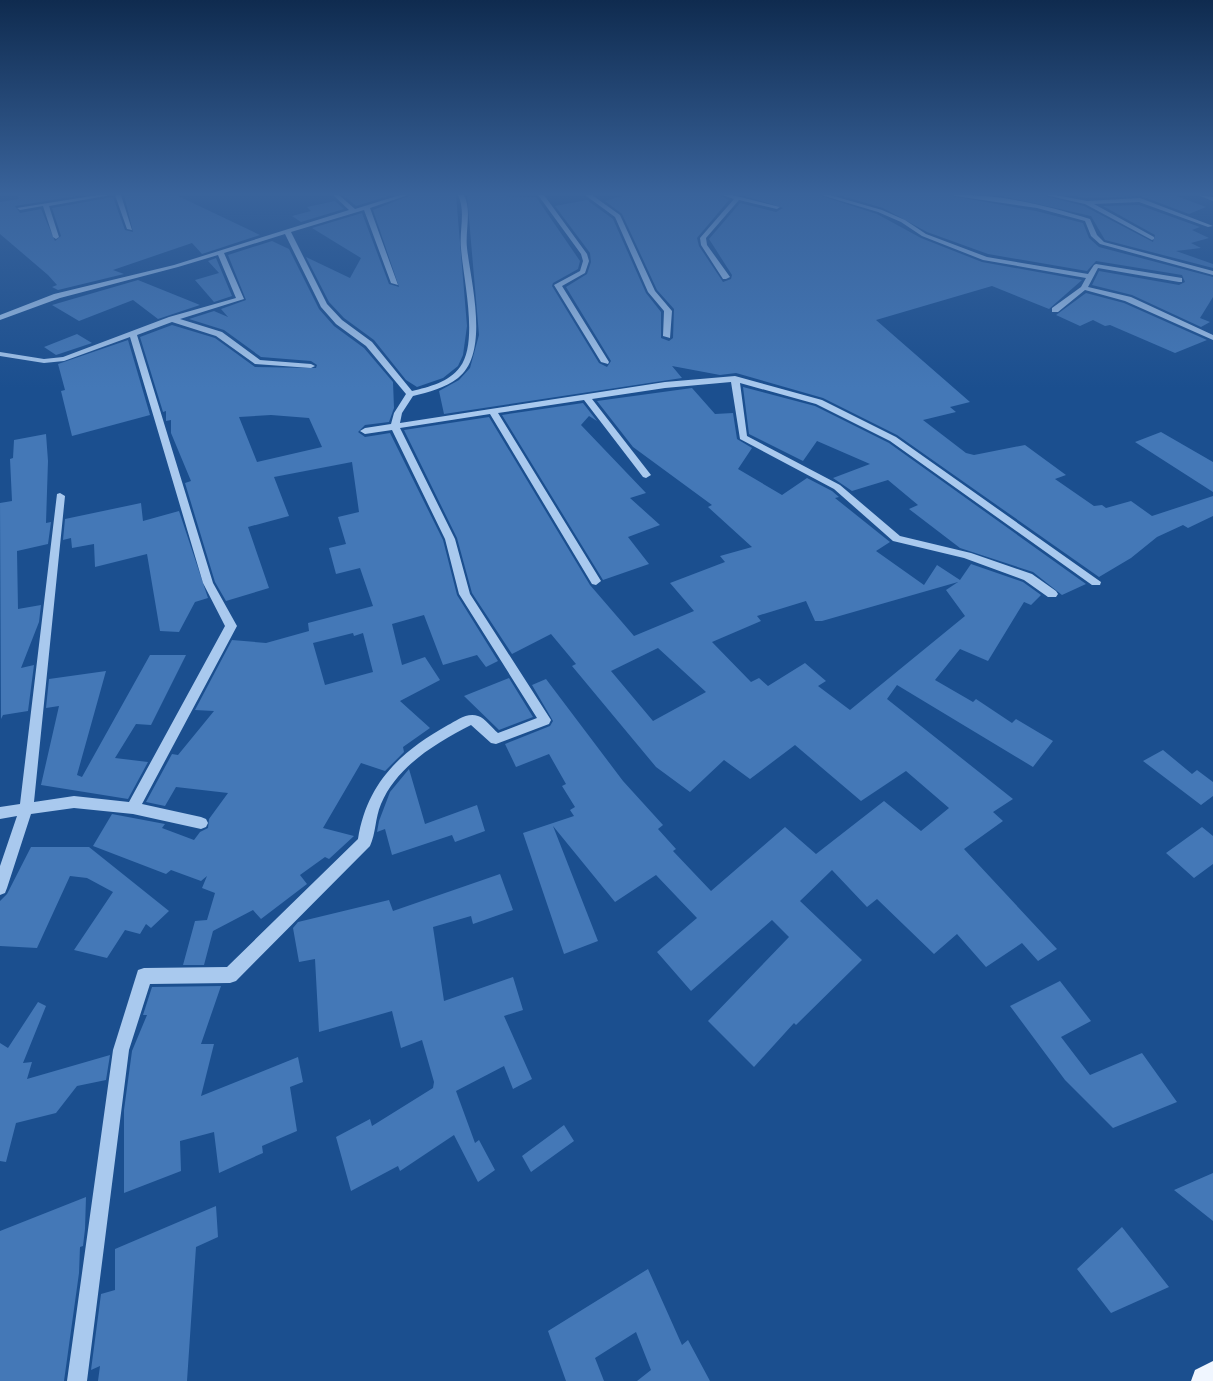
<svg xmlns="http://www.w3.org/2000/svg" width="1213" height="1381" viewBox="0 0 1213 1381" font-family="'DejaVu Sans',sans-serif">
<rect width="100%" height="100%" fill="#1b4f8f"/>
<path fill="#4478b7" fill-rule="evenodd" d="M17,195H83L15,206L20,213L41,209L55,241L61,236L52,208L113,197L125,230L133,232L124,195H176L260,235L202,254L192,243L113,270L124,274L58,290L52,287L57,285L48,275L0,234V202L19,199Z
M343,195H392L356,206Z
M411,195H456L467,326L463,355L458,366L443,378L417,387L406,380L374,340L344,318L329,302L306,257L350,278L361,258L312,228L362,213L389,284L399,287L373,210Z
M467,195L536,197L580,261L578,269L553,283L552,286L599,363L607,367L611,361L566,287L587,274L591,262L590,253L555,206L587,200L613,219L646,293L661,312V338L669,341L673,338L674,309L657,290L622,214L605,201L626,195H719L729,200L697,238L699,246L723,282L731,279L732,275L709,239L740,203L776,212L783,208L742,195H818L877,214L921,238L982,262L1082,280L1049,309L992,286L876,320L970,402L950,407L956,412L923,420L966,453L974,455L1025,445L1066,475L1055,479L1094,506L1102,505L1106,508L1131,501L1152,516L1213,496V516L1188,528L1183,525L1157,537L1131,558L1099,577L897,435L823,398L736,373L720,375L672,366L682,378L444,414L439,391L459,380L470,368L479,335Z
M839,195H946L1036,211L1083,223L1089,238L1099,247L1213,277V297L1200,318L1210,322L1201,327L1132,295L1092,285L1099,271L1179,285L1185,282L1182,275L1096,261L1087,271L988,254L927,232L883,208Z
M997,195H1042L1084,206L1153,242L1155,235L1103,206L1139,205L1200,227L1192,230L1209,238L1191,243L1201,248L1176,251L1213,264V268L1105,240L1091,216Z
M1068,195H1174L1206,207L1189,214L1141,196L1087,198Z
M335,201L344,209L301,222L292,216L311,211L307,207Z
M272,241L289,249L319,309L334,326L364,348L393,382L394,408L389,422L365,425L358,432L365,437L390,433L443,540L457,595L498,661L486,667L477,655L443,665L424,615L392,624L402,665L425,657L440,680L400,701L430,728L403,747L404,752L385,771L361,763L323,828L354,836L329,859L325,857L300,875L307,884L261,919L253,910L213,931L204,965H183L195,921L207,920L215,893L202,888L207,876L201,881L171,870L166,874L93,846L112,814L165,824L162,828L194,840L200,832L208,828L209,819L228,793L176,787L165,806L146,802L172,754L178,755L214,711L195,710L232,640L266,643L309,631L308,623L373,606L360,568L336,574L329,548L346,544L338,517L359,512L352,462L274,477L289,516L248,527L269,588L226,601L215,582L185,483L191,481L171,433V420L166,421V411L163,412L140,337L172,325L215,338L255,367L316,368L317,365L311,361L261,357L224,330L189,319L214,311L228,317L221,309L246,300L228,255ZM271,415L309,418L322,447L257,462L239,417ZM353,633L354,636L363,633L373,672L325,685L313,643Z
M216,258L232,296L214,302L195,280L219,273L208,261Z
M138,280L200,305L158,319L133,300L79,321L52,305Z
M1086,293L1124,303L1207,340L1175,353L1110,325L1105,326L1093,320L1080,326L1056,315Z
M77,334L92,343L56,355L44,347Z
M128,340L150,415L72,436L61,391L65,390L58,364Z
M743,387L815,406L889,443L1086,584L1062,595L1033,572L960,548L909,509L918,505L888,480L852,491L833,478L870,464L817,441L803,461L749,434Z
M692,388L715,414L733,413L737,439L752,448L738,469L782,495L807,478L832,491L839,497L835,498L890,542L876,551L924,585L937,565L960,580L971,564L1023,582L1041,595L1031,605L1024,602L988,661L960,649L935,680L973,702L976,699L1012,723L1016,719L1053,741L1033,767L897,685L887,699L1013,799L993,812L1003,821L964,849L1057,949L1038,961L1022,943L986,967L957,934L934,954L877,899L867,907L832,870L800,901L862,960L796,1025L794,1023L754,1067L708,1021L789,937L772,920L691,991L657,952L697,918L656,875L615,902L553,826L598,941L564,954L523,833L574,816L570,810L575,807L562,786L566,784L549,754L516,767L505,744L550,726L553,721L532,685L546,679L623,781L663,825L658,829L676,849L673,851L711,891L785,827L816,854L884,801L921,831L949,808L906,771L861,801L795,745L750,779L724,760L690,792L656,767L572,666L576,664L551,634L512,654L472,593L457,538L404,430L489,417L590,585L634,636L694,611L670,583L725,562L720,556L752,547L708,507L712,505L633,447L597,401ZM958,582L946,590L965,616L850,710L818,686L826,681L805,663L768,686L759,678L751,682L712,642L761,621L757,616L806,601L815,621H822ZM658,648L706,692L653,721L611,671Z
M583,403L597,421L589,416L581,425L646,493L630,498L660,525L628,537L649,564L603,580L502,415Z
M1161,432L1213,462V492L1135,442Z
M46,434L48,461L46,523L51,522L48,544L17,551L18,609L41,605L39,622L21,668L34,665L28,711L3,715L1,719L0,503L12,501L10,459L13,458L14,440Z
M141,503L143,521L179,511L208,598L195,602L179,632L160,631L147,554L95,567L94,544L72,548L71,538L63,540L65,519Z
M150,655H186L151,725L136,724L115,758L148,762L128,799L41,785L59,706L46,708L49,679L106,671L77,775L82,777Z
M509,678L533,717L499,730L464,696Z
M1163,750L1192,774L1197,770L1213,782V796L1201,805L1143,761Z
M409,769L425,824L477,805L485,831L455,842L452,835L392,855L385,829L377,832L379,821L390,792Z
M1202,827L1213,836V864L1194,878L1166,853Z
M31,847H89L169,911L151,928L146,924L140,934L125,930L107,958L74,950L113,892L87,878L70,876L37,948L0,946V901L7,894Z
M500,874L513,910L473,924L471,916L433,927L444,1001L513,977L523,1010L504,1016L532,1079L513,1089L504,1066L456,1091L475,1143L479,1140L495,1170L478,1182L454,1135L400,1171L398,1166L351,1191L336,1137L370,1119L372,1126L433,1088L434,1082L422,1040L401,1048L392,1011L319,1032L315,959L299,962L293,928L298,922L389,900L393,911Z
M1060,981L1091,1021L1061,1037L1090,1075L1142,1053L1177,1102L1113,1128L1065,1080L1010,1006Z
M221,986L201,1044H214L201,1096L298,1057L303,1082L290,1087L297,1131L262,1146L263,1153L219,1173L214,1132L180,1141L181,1171L124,1193V1110L132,1051L147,1015H143L152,987Z
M38,1002L46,1006L23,1063L32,1062L27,1079L110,1055L106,1080L77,1086L56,1113L16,1123L6,1162L0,1161V1043L8,1048Z
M564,1125L574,1141L531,1172L522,1156Z
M1213,1173V1221L1174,1190Z
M86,1197L85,1229L83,1246L80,1247L79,1273L64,1381H0V1231Z
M216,1206L218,1237L196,1247L187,1381H98L100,1366L91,1370L101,1294L115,1290V1249Z
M1122,1227L1169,1287L1111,1313L1077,1269Z
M648,1269L682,1345L688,1340L710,1381H637L651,1370L636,1332L595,1358L604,1381H566L548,1331Z"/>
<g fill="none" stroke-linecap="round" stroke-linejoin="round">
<path fill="#a9c9ee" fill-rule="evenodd" d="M98,195H111L49,206L59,237L56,239L53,237L43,206L20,210L17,208Z
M115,195H121L132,230L127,229Z
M333,195H339L355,209L400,195H408L370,208L398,285L391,283L364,210L291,232L327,304L342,320L372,342L412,391C429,387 449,382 460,367C479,342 463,278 461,248C459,231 466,211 458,195H464C472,210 465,231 467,248C471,283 490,353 458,378C445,388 429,392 413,396L402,413L400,423L665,382L735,376L822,400L896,437L1101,582L1100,585H1092L890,441L816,404L740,383L747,436L840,485L900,536L971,553L1032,574L1056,591L1058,594L1056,597H1048L1024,580L964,558L893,541L834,489L740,439L731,382L665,388L592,399L651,475L646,478L643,477L584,400L498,413L601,581L596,585L592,584L490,414L400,428L455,539L470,594L551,720L549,724L496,744L491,743L471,725C436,743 397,766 381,804C375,818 376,833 370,846L236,981L230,983L150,984L129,1050L87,1381H67L113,1050L138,970L144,968L227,967L358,839C367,783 400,752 448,725C456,721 467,712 478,716C485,718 492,728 498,733L537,718L459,594L445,539L392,430L365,434L360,431L365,428L391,424L394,413L406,394L366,346L336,324L321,307L285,234L224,253L244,299L180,319L222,332L260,360L311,364L315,366L311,368L255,364L216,336L172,322L137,335L213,583L237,626L142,804L201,817L206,819L208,823L206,827L201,829L133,814L74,808L31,814L7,888L5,893L0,895V866L17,816L0,819V807L20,804L57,494L60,493L65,496L34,802L74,796L129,802L225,626L203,583L130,337L64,361L44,363L0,356V352L44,359L63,357L169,317L236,298L218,255L178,267L60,298L0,320V315L54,294L174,265L349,210Z
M538,195H544L587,254L589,261L585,273L562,286L609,362L608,364L601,362L554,285L580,271L583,261L581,254Z
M585,195H592L620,215L655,291L672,311L670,338L663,336L664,311L648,292L615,217Z
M722,195H732L780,207L777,209L739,200L706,238L707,245L730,277L726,279H723L701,245L700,238L734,199Z
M821,195H830L882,210L905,220L926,234L987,257L1088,274L1094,265L1096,264L1182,278V282H1179L1098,268L1088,287L1131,297L1213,335V340L1125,301L1085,290L1058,312H1052V308L1081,287L1086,278L983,260L922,236L901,222L878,212Z
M949,195C996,193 1046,205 1090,219L1097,235L1104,242L1213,271V275L1100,244L1091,236L1085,221L1037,208Z
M1045,195H1056L1087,201L1140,198L1213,226L1208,227L1139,202L1094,204L1154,237V239L1152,240L1085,204Z
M1199,195L1213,197V201L1200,196Z"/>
<path fill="#f0f6ff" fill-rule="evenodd" d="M1213,1361V1381H1191L1195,1370Z"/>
</g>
<linearGradient id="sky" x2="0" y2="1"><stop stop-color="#0f2b4f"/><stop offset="0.5" stop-color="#39639b"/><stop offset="1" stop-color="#39639b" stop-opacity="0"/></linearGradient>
<rect width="1213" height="388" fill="url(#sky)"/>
</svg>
